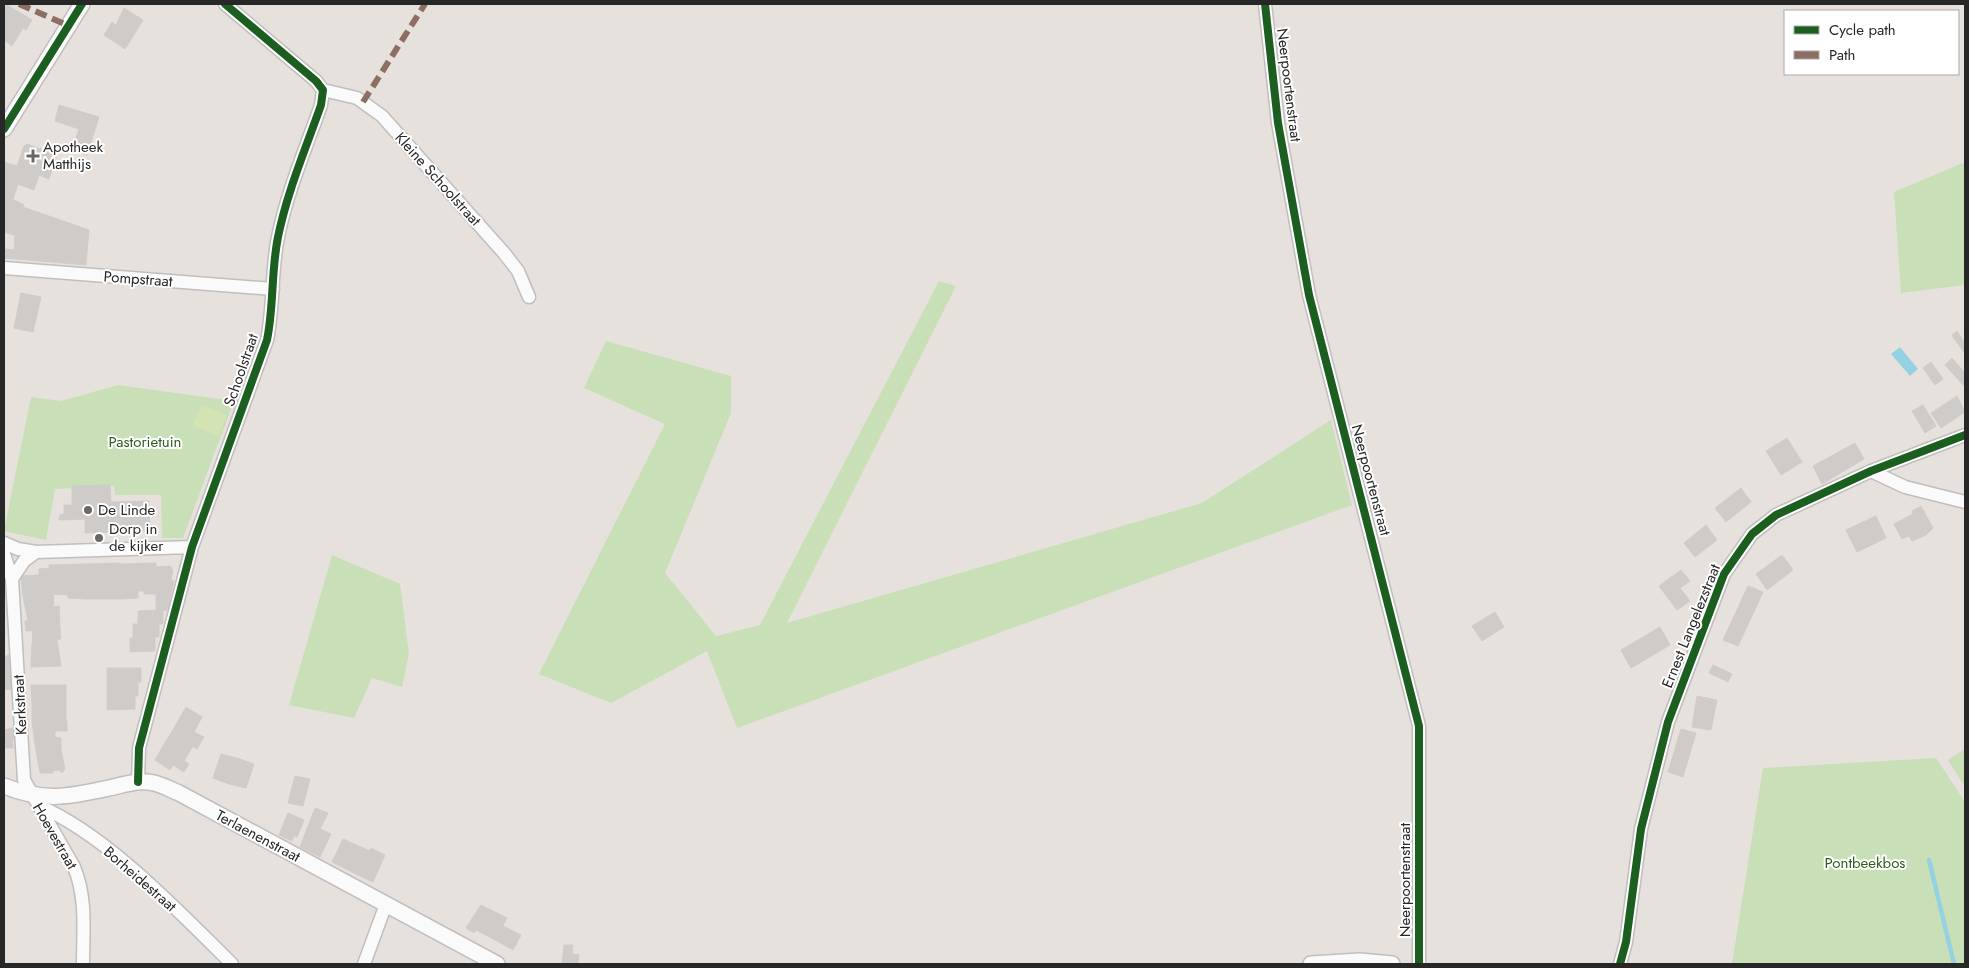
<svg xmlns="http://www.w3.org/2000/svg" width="1969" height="968" viewBox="0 0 1969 968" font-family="Jost,sans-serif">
<rect width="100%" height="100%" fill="#e6e1dc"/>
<path fill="#c9dfb7" d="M1965,162V285L1901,293L1894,192Z
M939,281L956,286L787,623L1202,503L1331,420L1352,505L737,728L707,651L611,703L539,674L665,424L584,388L606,341L731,376V413L665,573L716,636L760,625Z
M118,385L234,401L183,538H162L161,495H115L114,486L55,489L46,540L4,531L31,397L61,401Z
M332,555L400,584L409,654L402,687L372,678L354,718L289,705Z
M1965,749V787L1948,760Z
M1936,758L1965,802V964H1732L1763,768Z"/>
<path fill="#d4e3b4" d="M201,405L227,415L219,436L193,426Z"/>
<path fill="#94d2e3" d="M1900,347L1918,369L1910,376L1891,354Z"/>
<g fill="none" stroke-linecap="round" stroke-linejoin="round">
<path stroke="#94d2e3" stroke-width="4.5" d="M1929,860L1954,964"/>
</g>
<path fill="#cecbc8" stroke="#d0cdc9" d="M7,5L32,20L26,30L23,28L12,46L4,40V9Z
M124,8L143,20L125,49L104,35L112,22L116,25Z
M59,105L99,117L87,155L72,150L79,129L55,121Z
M27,144L57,155L49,179L39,175L37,181L4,170V162L17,166L24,146Z
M4,170L37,181L34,190L18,184L13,199L4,195Z
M4,195L24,205L10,234L4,232Z
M23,207L89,230L86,265L4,258L5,249L14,250L15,235L10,234Z
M21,293L41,297L33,332L14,328Z
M1957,331L1965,343V354L1952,335Z
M1952,358L1965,373V383L1963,385L1945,365Z
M1931,362L1943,379L1935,385L1923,368Z
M1957,396L1965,412L1941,428L1931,413Z
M1923,405L1936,426L1925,433L1912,411Z
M1787,438L1802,462L1781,475L1766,451Z
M1855,443L1864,459L1822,484L1813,466Z
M110,485L113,532L85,533V519L59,520L60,515L64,514V505H72V486Z
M1741,488L1751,502L1726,522L1715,508Z
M149,501L150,531L113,532L111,502Z
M1921,506L1933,528L1926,535L1912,541L1909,536L1902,539L1894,524L1913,514L1912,511Z
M1876,516L1886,538L1857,552L1846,530Z
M1706,525L1717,540L1695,557L1684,543Z
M1782,555L1793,570L1767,590L1756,574Z
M120,563L121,599H86L85,564Z
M156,563V594H144V591H138V598L121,599L120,564Z
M85,564L86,599L68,598V595L50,594L49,565Z
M170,566L173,570L171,580L174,581L167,610L156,611V567Z
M49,568L50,584L22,585L21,576L39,575V569Z
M1681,570L1690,581L1680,588L1690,601L1677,610L1659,586Z
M50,584V594L23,596L22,585Z
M1748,586L1763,592L1738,646L1723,640Z
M53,594L54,607L59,606L60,628L26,631L25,621H28L23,596Z
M163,610V624H138V611Z
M1495,612L1504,627L1482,641L1472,626Z
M133,624H159V637L133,638Z
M1660,627L1670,645L1631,668L1621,650Z
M60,628L61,639L33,642L32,630Z
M130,638H155V651L130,652Z
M57,640L61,666L31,667L32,642Z
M9,654L14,689L4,690V658Z
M1713,665L1732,674L1728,682L1709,673Z
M107,668H141V682L107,683Z
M138,682V696H107V683Z
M31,685H66V703H32Z
M107,696H135V709L107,710Z
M1697,696L1717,700L1711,730L1692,727Z
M32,703H66V721H32Z
M186,707L202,717L194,732L204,737L197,749L171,733Z
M32,721H67V731H55V737L61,738V749L36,751Z
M16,727L17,739H12L13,748H4V730Z
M1681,729L1696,733L1683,777L1668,772Z
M171,733L193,746L184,761L163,746Z
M163,746L189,764L184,772L173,765L170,770L155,760Z
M61,749L65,769L62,773L59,770L53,771V773H40L36,751Z
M221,754L237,758L229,784L213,778Z
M237,758L254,764L246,788L229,784Z
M295,776L310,779L303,806L288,803Z
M315,808L328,813L320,829L331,834L320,857L300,847Z
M288,813L304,820L297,837L294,836L292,841L279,835Z
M343,839L370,851L360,876L332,862Z
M371,848L385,855L373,882L360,876Z
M481,905L507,918L495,940L476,930L474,933L466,928Z
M503,926L521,935L513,950L495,940Z
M564,945H573L572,954L579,955L578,964H562Z"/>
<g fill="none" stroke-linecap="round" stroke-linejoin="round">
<defs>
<path id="minor" d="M1265,4L1278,123L1309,295L1419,726V964
M323,90L357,98L382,116L504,253L518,271L529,297
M4,268L273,289
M1871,471L1905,487L1965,502
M4,543L18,549L36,552L192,547
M4,554L12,579L24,780L74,867C87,898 83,931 83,964
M12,579L24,561L36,552
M138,782L139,748L192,547L267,340C274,306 271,271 278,237C287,192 306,148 321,105L323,90L316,81L225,4
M39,806C107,835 179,912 232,964
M364,964L386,904
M1620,964L1626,942L1641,829L1668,722L1724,574L1752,534L1776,515L1871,471L1965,435"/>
<path id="tertiary" d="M4,129L82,4
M4,786C44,802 68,797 109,788C124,785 139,779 154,783C163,785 171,790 179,793L497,964
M1311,964L1360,961L1392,964"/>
</defs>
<use href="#minor" stroke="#c0bebe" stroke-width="15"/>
<use href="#tertiary" stroke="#c0bebe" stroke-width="18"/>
<use href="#minor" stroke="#fbfafa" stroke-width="12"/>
<use href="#tertiary" stroke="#fbfafa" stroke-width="15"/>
<path stroke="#8d6e63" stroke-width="6" stroke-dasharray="12 6" stroke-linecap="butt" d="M19,4L67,25
M363,102L425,4"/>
<defs>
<path id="cycleway" d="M1265,4L1278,123L1309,295L1419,726V964
M4,129L82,4
M138,782L139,748L192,547L267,340C274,306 271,271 278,237C287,192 306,148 321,105L323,90L316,81L225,4
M1620,964L1626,942L1641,829L1668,722L1724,574L1752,534L1776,515L1871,471L1965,435"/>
</defs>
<use href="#cycleway" stroke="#fff" stroke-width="11"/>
<use href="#cycleway" stroke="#1b5e20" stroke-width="8"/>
</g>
<g fill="#6a6866" stroke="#fff" stroke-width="2">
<path d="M30.5 148.5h5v5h5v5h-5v5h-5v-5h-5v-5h5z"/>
<circle cx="88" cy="510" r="5"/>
<circle cx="99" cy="538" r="5"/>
</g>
<g text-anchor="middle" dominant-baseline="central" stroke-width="4" stroke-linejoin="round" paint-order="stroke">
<g font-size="15" fill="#272727" stroke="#fff">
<text transform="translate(1289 85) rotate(83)">Neerpoortenstraat</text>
<text transform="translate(438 179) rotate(48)">Kleine Schoolstraat</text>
<text transform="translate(138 279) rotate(4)">Pompstraat</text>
<text transform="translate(241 370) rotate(-71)">Schoolstraat</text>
<text transform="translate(1371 480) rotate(75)">Neerpoortenstraat</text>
<text transform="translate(1691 626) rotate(-68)">Ernest Langelezstraat</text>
<text transform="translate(20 705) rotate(-93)">Kerkstraat</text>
<text transform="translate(55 836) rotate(60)">Hoevestraat</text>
<text transform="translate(258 836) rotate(28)">Terlaenenstraat</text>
<text transform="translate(140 879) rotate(41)">Borheidestraat</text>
<text transform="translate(1405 880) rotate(-90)">Neerpoortenstraat</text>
</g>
<g font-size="15" fill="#272727" stroke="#fff" text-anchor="start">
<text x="43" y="147">Apotheek<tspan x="43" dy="17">Matthijs</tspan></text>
<text x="98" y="510">De Linde</text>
<text x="109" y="529">Dorp in<tspan x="109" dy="17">de kijker</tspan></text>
</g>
<g font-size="15" fill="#2d5e1d" stroke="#fff">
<text x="145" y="442">Pastorietuin</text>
<text x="1865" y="863">Pontbeekbos</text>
</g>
</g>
<rect width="1969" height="968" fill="none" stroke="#272727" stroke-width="10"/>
<rect x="1784" y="10" width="175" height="65" fill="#ffffff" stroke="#a9a9a9"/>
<rect x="1794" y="26" width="25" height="8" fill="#1b5e20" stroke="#a9a9a9"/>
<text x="1829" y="35" font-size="15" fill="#272727">Cycle path</text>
<rect x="1794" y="51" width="25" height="8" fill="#8d6e63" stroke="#a9a9a9"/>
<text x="1829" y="60" font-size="15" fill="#272727">Path</text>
</svg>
